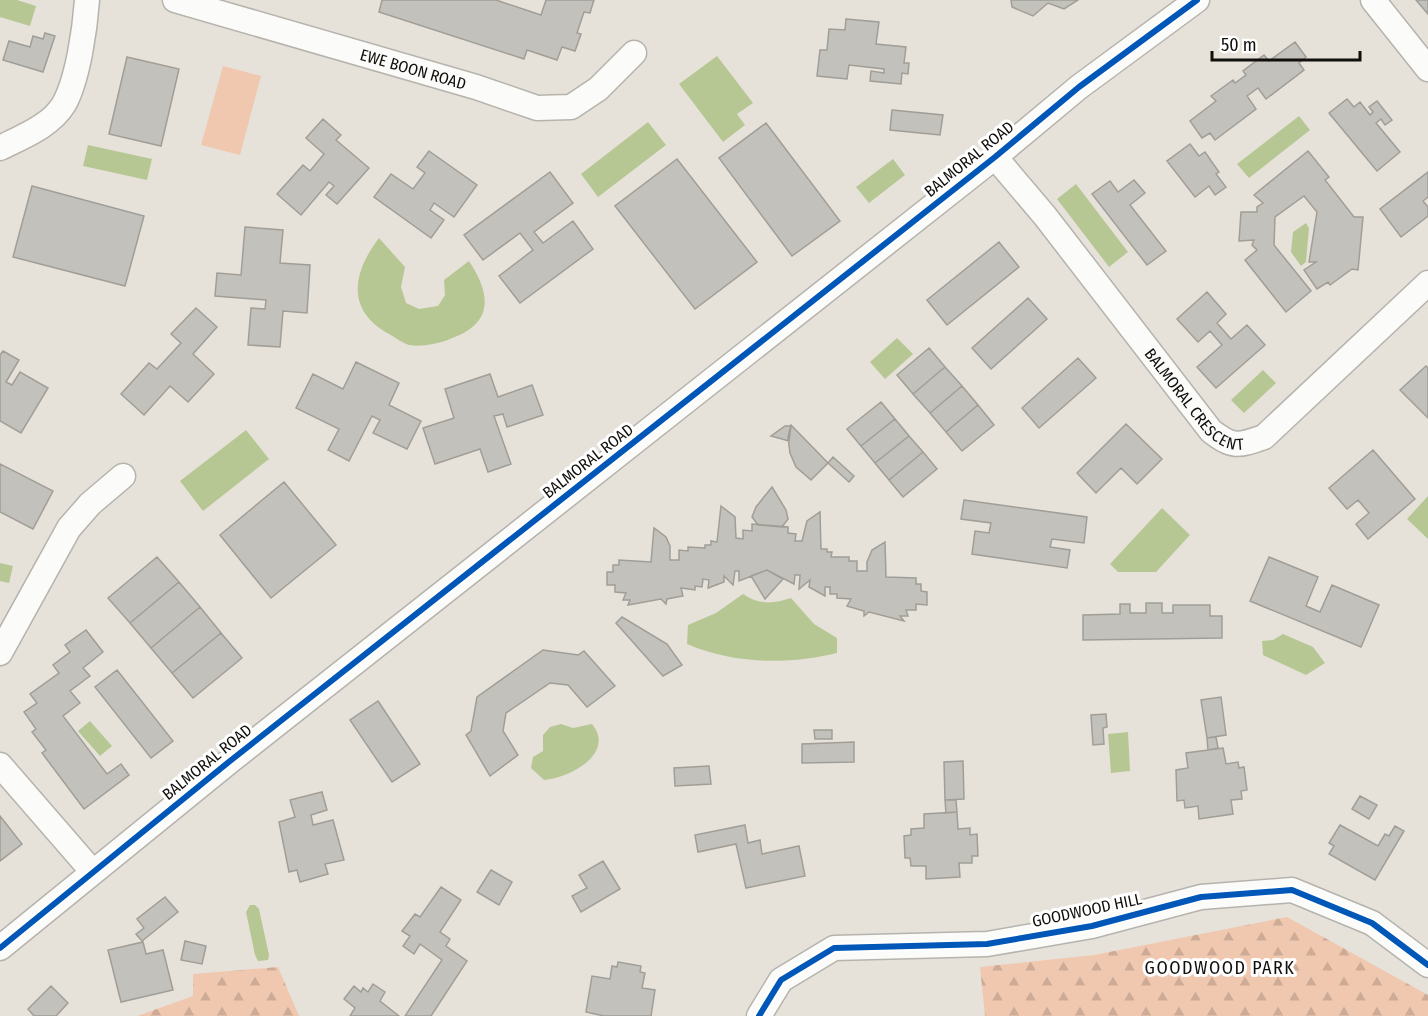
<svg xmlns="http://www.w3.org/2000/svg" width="1428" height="1016" viewBox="0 0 1428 1016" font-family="'Fira Sans Condensed',sans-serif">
<defs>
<pattern id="forest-firs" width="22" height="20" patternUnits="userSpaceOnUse" patternTransform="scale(1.5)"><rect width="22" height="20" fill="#f0c8b0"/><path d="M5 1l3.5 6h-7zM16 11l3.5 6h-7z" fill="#cdab96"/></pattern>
</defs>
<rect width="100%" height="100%" fill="#e6e2da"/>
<path fill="url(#forest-firs)" d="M1287,917L1428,995V1016H985L980,967L1094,955Z
M278,967L299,1016H137L193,996V974Z"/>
<path fill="#f0c8b0" d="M223,66L261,76L240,155L201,145Z"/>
<path fill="#b6c793" d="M0,0H17L36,6L30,26L0,17Z
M717,56L753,103L737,114L745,125L723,142L679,84Z
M1299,116L1310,130L1249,178L1237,164Z
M648,122L666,145L598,197L581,174Z
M88,145L152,159L147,180L83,166Z
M893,159L905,175L869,203L856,187Z
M1076,184L1128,252L1109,267L1057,199Z
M1306,223L1309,228L1306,262L1301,266L1291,252L1293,232Z
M379,238L405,267L401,287L406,303L419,309L438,306L445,295L444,280L469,261C492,296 493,324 450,339C438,344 421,347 409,345C402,343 395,337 389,334C345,310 353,272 379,238Z
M897,338L913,354L885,379L870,362Z
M1263,370L1276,383L1244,413L1231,400Z
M246,430L269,459L203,511L180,481Z
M1428,496V539L1407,519Z
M1162,508L1190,535L1156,572H1118L1110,564Z
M0,563L13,566L9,583L0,581Z
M743,594C759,605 773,604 791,598L814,624L837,638V653C788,665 733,664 687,644L688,625L716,613Z
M1283,634L1313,647L1325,663L1306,675L1263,655L1262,641L1273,640Z
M90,721L112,746L100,756L78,731Z
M561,724L573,728L592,724C616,753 570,778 544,780L531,768L533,757L543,751V735L550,727Z
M1128,732L1130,771L1111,773L1108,734Z
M250,905H255L259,909L269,955L268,960L258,961L255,955L246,912Z"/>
<path fill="#c3c1bb" stroke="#a09e97" stroke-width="1.5" d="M382,0H496L541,15L546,0H594L590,13L584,12L577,33L581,34L575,51L562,47L557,60L527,50L524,59L379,12Z
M1011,0H1078L1064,9L1048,3L1033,16L1012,7Z
M1416,0H1428V14Z
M846,19L879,22L876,44L906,47L904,63H909L908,74L902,73L901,84L870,81L871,71L884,73V69L849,65L847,79L817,76L820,50H827L829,29L845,30Z
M45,33L55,36L43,72L3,60L9,41L30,47L33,36L43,39Z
M1295,42L1306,57L1299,63L1304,70L1266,99L1258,88L1247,96L1256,109L1215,140L1210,133L1202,138L1190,121L1216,101L1211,96L1233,80L1235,83L1246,75L1243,71L1264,55L1269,61Z
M127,57L179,69L161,146L109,134Z
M1347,99L1354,107L1360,102L1370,115L1373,112L1369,107L1377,101L1392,120L1385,125L1381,119L1376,123L1400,152L1377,171L1329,113Z
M892,110L943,115L940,135L890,130Z
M323,119L341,135L336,140L369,168L337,204L326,195L334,186L329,182L301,215L277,194L303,165L310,171L324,154L306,138Z
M766,123L840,221L792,256L719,158Z
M1190,144L1199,156L1205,152L1219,172L1216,174L1226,187L1215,195L1209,186L1195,197L1167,161Z
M429,151L477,185L454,217L434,203L430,210L444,220L431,238L374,197L391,174L413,189L425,173L417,167Z
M1308,151L1329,177L1325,180L1354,217H1363L1358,270L1352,269L1330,285L1328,282L1317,289L1304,270L1316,262H1309L1317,212L1304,196L1275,217L1274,245L1311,291L1286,312L1245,260L1257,250L1252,245L1254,240L1239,241L1241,212H1257V207L1263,203L1254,195Z
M677,159L757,262L695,309L615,206Z
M550,172L573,203L534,232L543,243L573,221L593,249L520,303L499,276L533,250L520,233L483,260L464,235Z
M1428,172V197L1423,201L1428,207V216L1401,237L1380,209Z
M1134,180L1145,193L1130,205L1166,251L1147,265L1092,194L1110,181L1118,192Z
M32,186L144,216L125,286L13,257Z
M245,227L283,230L280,263L310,265L307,313L283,311L280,347L248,345L251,308L265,309L266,300L215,296L217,273L241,275Z
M999,242L1019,267L947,325L927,300Z
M1207,292L1226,314L1217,323L1231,339L1247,325L1265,345L1216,388L1197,367L1222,345L1210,331L1198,342L1177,319Z
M1028,298L1047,319L991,369L972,348Z
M196,308L217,327L193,354L214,374L188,402L170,386L144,415L121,394L149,363L157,369L181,343L171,334Z
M929,348L945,367L913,394L897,375Z
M3,351L19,360L6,382L12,385L20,372L48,388L21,433L0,421V355Z
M1078,358L1096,378L1039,428L1022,408Z
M356,362L399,383L389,405L421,421L407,449L373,433L380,420L372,416L349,461L328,450L339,429L296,408L313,374L343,389Z
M1426,366L1428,368V418L1400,390Z
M945,367L962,386L930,413L913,394Z
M490,374L498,397L532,385L543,415L507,427L503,414L494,416L511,464L488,472L480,449L435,464L423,428L454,418L445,389Z
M962,386L978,405L946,432L930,413Z
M881,402L895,419L861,446L847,429Z
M978,405L994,425L962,451L946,432Z
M895,419L909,436L875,463L861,446Z
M1126,424L1162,459L1137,484L1121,468L1096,493L1077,473Z
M791,425L828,463L811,480L796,467L790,453L788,437Z
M785,426H791L789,441L771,436Z
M909,436L923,452L889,480L875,463Z
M1373,450L1415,499L1368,539L1356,524L1369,513L1358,500L1347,509L1329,488Z
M923,452L937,469L903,497L889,480Z
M833,457L854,476L849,482L828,463Z
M0,464L53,491L33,529L0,512Z
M284,482L336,545L271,598L220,535Z
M772,487L786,510L788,519L782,527L758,525L752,517L756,507Z
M964,500L1087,517L1084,543L1052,539L1050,547L1070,550L1067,568L972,554L975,531L989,533L991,523L961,519Z
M721,506L735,517L736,538L743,539V530L752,531V524L788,527V533L796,534L795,541H802L807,521L820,512L821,549H827V552H832L831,557H849V561H857V571H867V562L872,550L885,542L886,577L916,578V584H921V591L927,592V605L916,604V610H906L908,616H900L904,621L869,612L864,616V611L847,606L851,599L837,598V594H830V587H825V596L809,587L810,580L799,589L800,575H795L794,584L767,570L739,581V571H735L733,585L724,576V582L708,588L709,580L703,579L702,587L695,586V590L681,588L683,596L667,599L666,604L661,599L628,605L630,600H623L626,593L615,592V585H607V572H613V565H619V560L651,562L654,528L666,537L670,546V560H679V550L688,551V547L705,548V545H711V541L717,542Z
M157,557L179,582L130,623L108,598Z
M1269,557L1318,577L1306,606L1320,612L1332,585L1379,605L1361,647L1250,601Z
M767,570L783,579L765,599L751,576Z
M179,582L200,607L151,648L130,623Z
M1146,603H1162V613H1173V605H1210V616H1222V638L1083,640V615L1120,614V604H1130V613H1146Z
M200,607L221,633L172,673L151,648Z
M622,617L667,644L682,665L663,676L616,623Z
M86,630L103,652L83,668L90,676L70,691L80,703L63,716L107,774L121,764L129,775L84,809L42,753L46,750L32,732L36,729L24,712L37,703L30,694L59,673L53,665L70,652L65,645Z
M221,633L242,658L193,698L172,673Z
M543,650L578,655L584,651L615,686L587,707L568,685L550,683L506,713L503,731L518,755L490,776L466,735L471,731L477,697Z
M117,670L173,741L151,758L95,687Z
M1221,697L1226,735L1207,738L1201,700Z
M378,701L420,764L392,782L350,720Z
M1106,714L1107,727L1103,728L1104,744L1093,745L1091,715Z
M814,730H832V739H815Z
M1216,737L1218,748L1208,750L1207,738Z
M854,742V762L802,763V744Z
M1223,748L1226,764L1238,762L1239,768L1244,767L1247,790L1241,791L1242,799L1231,800L1233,814L1199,819L1198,806L1185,808L1184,800L1177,801L1176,770L1188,768L1186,753Z
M963,761L964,799L945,800L944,762Z
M709,766L711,784L675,786L674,768Z
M322,792L327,810L311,815L313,825L333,820L344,860L325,864L328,874L300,882L297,870L289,872L279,822L295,817L290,800Z
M1360,796L1377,805L1369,819L1352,809Z
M945,800H956L957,812L946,813Z
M957,812L958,829L970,828V835L977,834L978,856H972V863H959L960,877L926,879V866H911L910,858H905L904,836L911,835V829L924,828V814Z
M0,816L22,844L0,861Z
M745,825L748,843L760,840L762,854L799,846L805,876L746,888L736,844L698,852L695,835Z
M1340,825L1378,846L1385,834L1389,836L1395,826L1404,831L1375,880L1329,854L1334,846L1329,843Z
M603,861L620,889L581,912L572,896L587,888L579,875Z
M491,870L512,882L499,905L477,892Z
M441,887L461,900L440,932L450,939L446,946L467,961L431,1016H405L442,960L420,944L414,954L403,946L410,936L402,931L415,914L420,917Z
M165,897L178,912L142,941L136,934L144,928L137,919Z
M185,941L206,946L202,964L181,960Z
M143,942L146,954L163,950L173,990L121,1002L108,950Z
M618,962L641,966L640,972L645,973L642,988L655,990L651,1016H604L586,1012L592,976L610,979L612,966L617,967Z
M373,984L385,992L380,1001L399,1016H350L355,1008L344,999L354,986L361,992L363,988L368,992Z
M51,986L68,1003L56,1016H34L28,1009Z"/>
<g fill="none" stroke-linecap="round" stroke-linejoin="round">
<defs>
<g id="minor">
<path id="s1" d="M175,0L476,87L537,108L571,107L598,89L634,53"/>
<path d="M1373,0L1428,69"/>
<path d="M0,148C22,137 51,126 64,104C78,79 85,28 87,0"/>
<path id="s2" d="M995,157L1045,216L1211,431C1233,448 1238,446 1264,437L1428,283"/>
<path d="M0,653L69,528L90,504L123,476"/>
<path d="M0,765L92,871"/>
<path d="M0,948L230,761L995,157L1079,87L1197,0"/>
<path d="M759,1016L781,980L834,948L987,944L1092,926L1201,897L1292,890L1372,923L1428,965"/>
</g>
</defs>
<use href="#minor" stroke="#b6b3ad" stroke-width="27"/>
<use href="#minor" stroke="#fbfbf9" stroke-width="24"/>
<defs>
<path id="cycleway" d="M0,948L230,761L995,157L1079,87L1197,0
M759,1016L781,980L834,948L987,944L1092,926L1201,897L1292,890L1372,923L1428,965"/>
</defs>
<use href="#cycleway" stroke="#fff" stroke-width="10"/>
<use href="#cycleway" stroke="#0057b8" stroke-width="6"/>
</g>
<g text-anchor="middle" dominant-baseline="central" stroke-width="6" stroke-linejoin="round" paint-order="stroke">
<g font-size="16" fill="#110f0b" stroke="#fff">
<text stroke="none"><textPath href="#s1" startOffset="248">EWE BOON ROAD</textPath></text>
<text transform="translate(969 159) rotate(-39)">BALMORAL ROAD</text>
<text stroke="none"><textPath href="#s2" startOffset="316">BALMORAL CRESCENT</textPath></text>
<text transform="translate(588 461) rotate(-38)">BALMORAL ROAD</text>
<text transform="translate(207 762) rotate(-39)">BALMORAL ROAD</text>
<text transform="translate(1087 910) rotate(-12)">GOODWOOD HILL</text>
</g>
<g font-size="18" letter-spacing="1.5" fill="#110f0b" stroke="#fff">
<text x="1220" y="968">GOODWOOD PARK</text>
</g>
</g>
<path d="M1212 51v9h148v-9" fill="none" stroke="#110f0b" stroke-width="3"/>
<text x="1221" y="51" font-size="18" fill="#110f0b" stroke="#ffffff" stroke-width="4.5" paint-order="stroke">50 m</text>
</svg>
